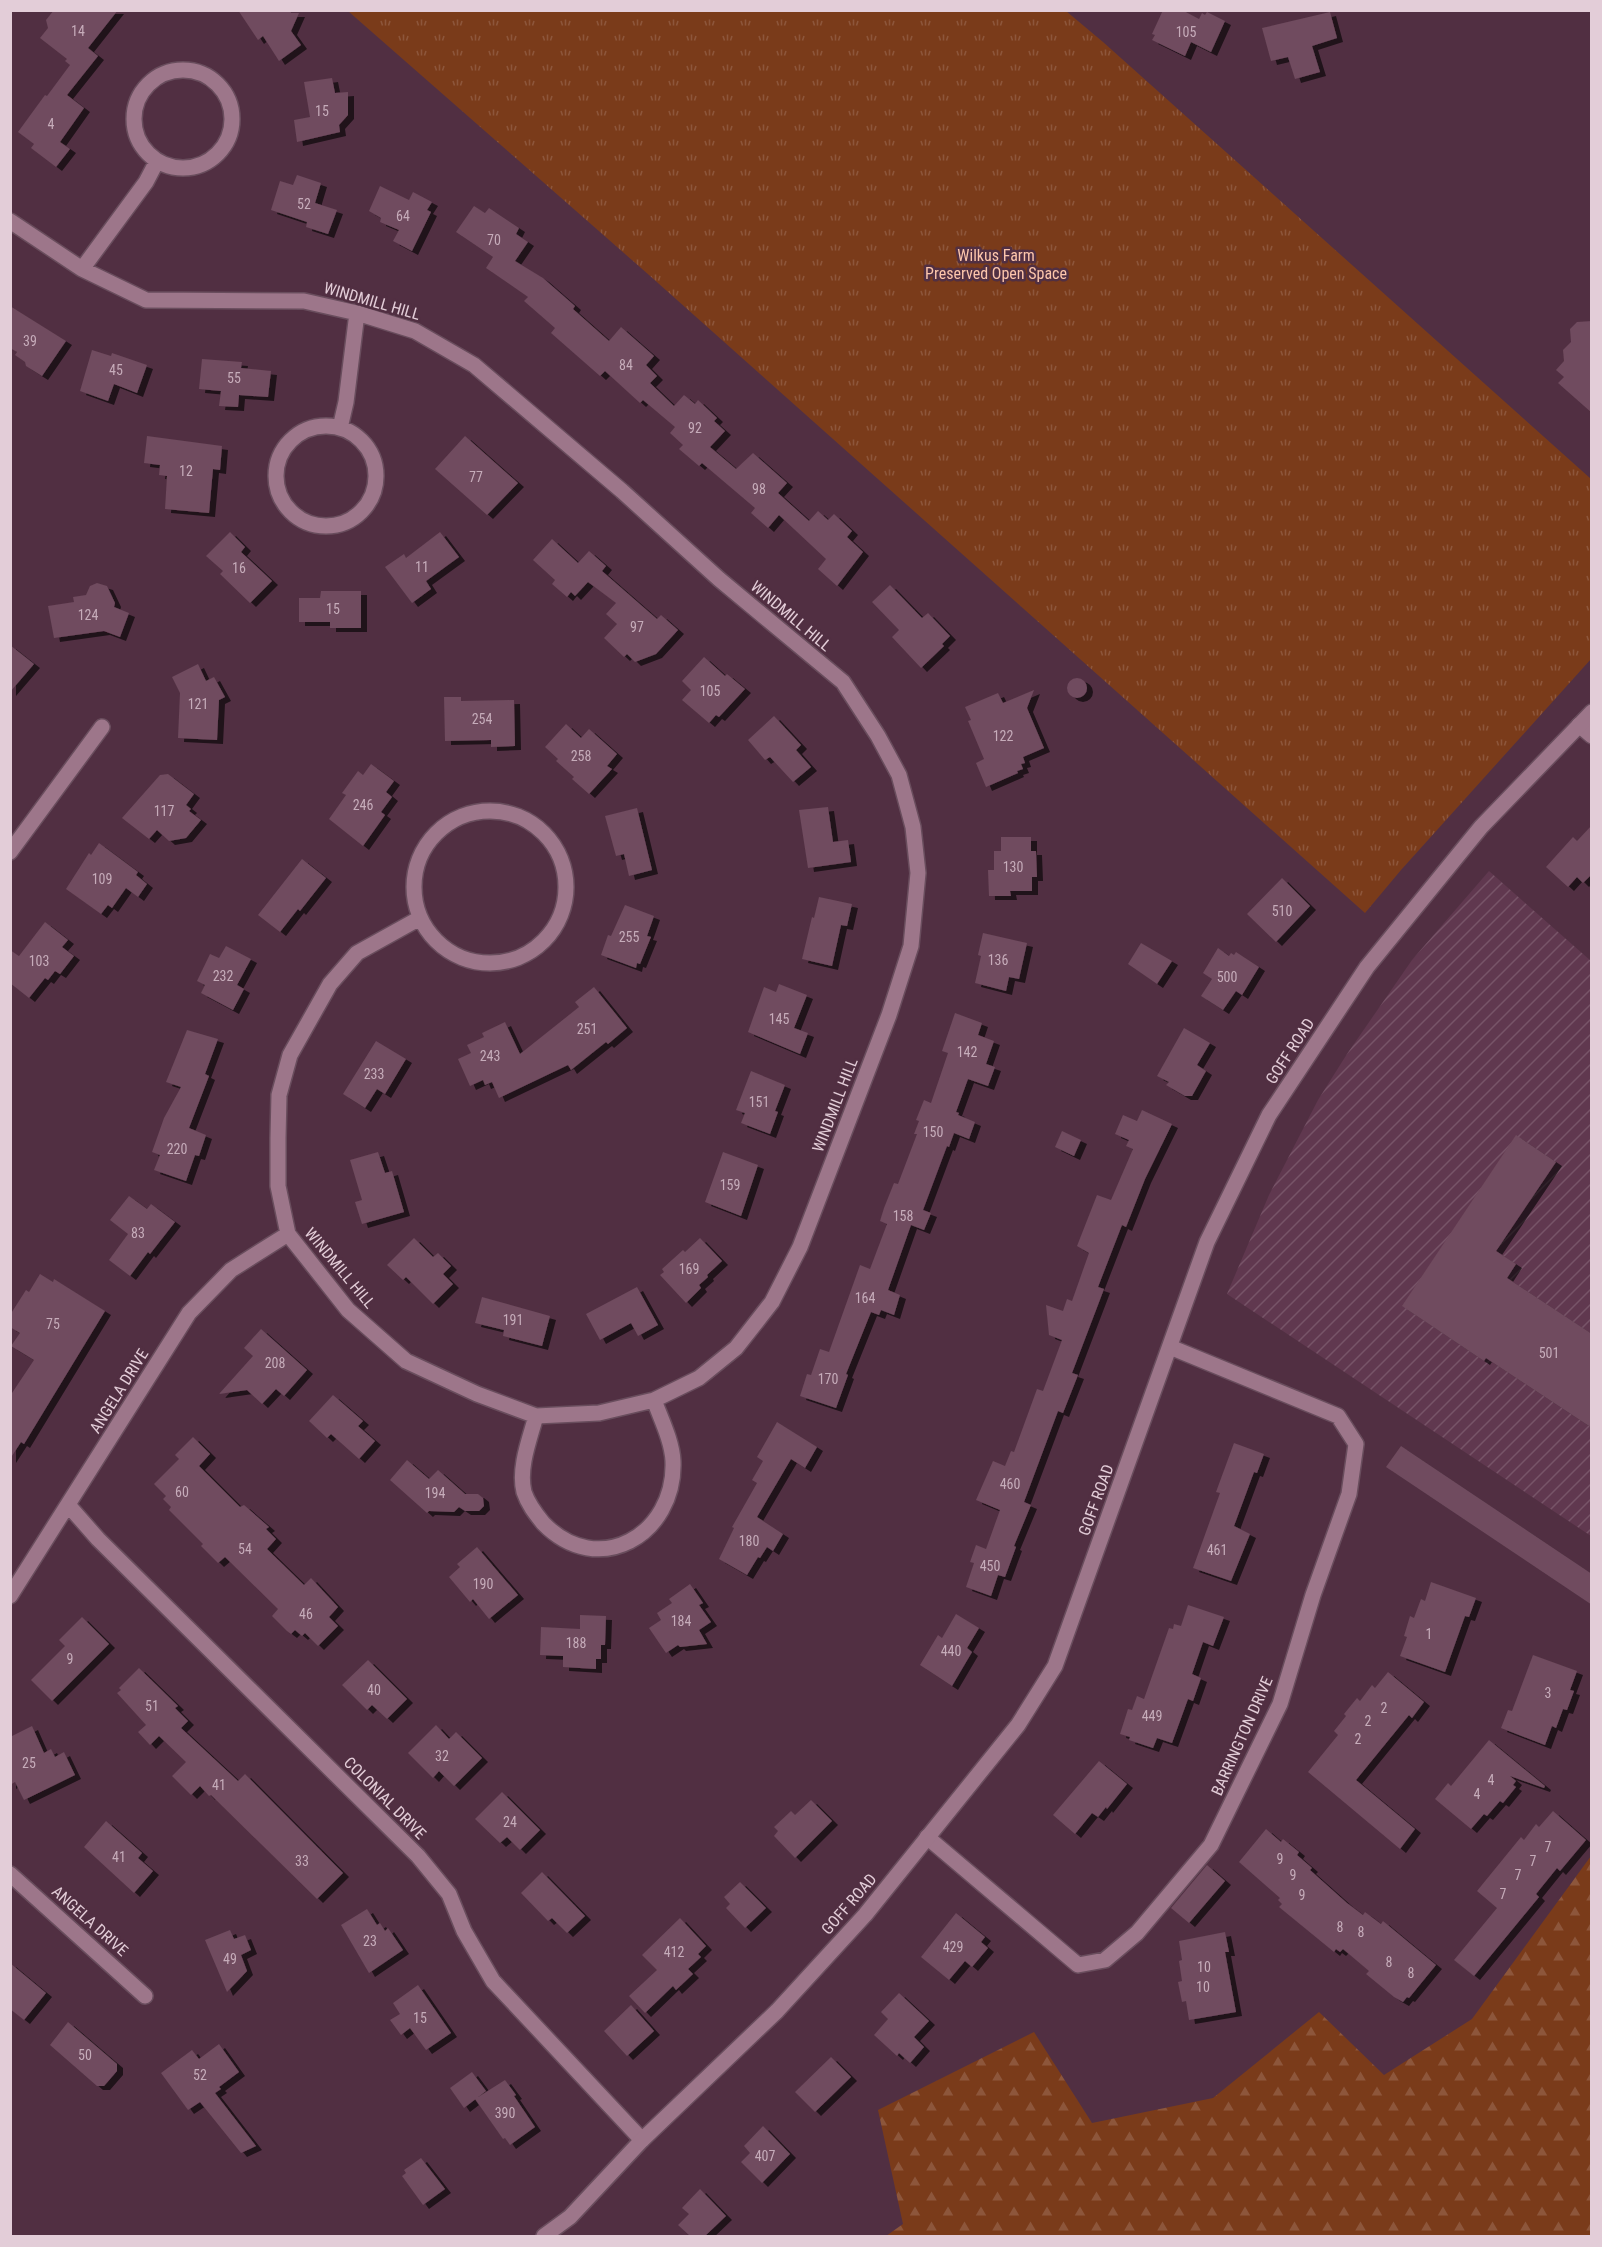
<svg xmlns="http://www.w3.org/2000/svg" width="1602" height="2247" viewBox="0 0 1602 2247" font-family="'Roboto Condensed',sans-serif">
<defs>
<pattern id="industrial-furrows" width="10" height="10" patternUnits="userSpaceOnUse" patternTransform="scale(1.5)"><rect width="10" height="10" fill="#60384f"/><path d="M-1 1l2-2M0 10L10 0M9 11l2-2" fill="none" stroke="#775468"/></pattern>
<pattern id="grass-tufts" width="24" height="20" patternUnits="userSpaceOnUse" patternTransform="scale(1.5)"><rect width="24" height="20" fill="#7a3b1a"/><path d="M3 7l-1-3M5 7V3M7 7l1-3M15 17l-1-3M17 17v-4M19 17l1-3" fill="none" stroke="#8d563b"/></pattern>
<pattern id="forest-firs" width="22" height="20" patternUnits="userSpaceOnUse" patternTransform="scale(1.5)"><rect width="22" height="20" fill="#7a3b1a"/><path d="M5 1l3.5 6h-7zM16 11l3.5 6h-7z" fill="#8d563b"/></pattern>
<filter id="shadow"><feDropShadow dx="6" dy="4" stdDeviation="0" flood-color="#0009"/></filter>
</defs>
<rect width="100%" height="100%" fill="#512f42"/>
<path fill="url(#industrial-furrows)" d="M1489,871L1591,961V1536L1227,1294L1269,1195L1318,1100L1347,1054L1412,960Z"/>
<path fill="url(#grass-tufts)" d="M348,11H1066L1103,42L1591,479V659L1401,870L1365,913L649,275Z"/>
<path fill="url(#forest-firs)" d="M1591,1856V2236H886L903,2224L878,2110L1034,2032L1092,2123L1213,2098L1319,2012L1384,2075L1472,2019Z"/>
<path fill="#6f4b5e" filter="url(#shadow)" d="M54,10H118L88,48L98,56L67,95L84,108L60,142L70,149L56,167L31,148L34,144L18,132L45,95L47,96L70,65L65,61L67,59L40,38L48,28L46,20Z
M238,10H290L291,13H299L291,31L301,45L279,61L263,36L258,40Z
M1163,10H1182L1199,19L1202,13L1205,15L1207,12L1225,21L1211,52L1191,42L1185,56L1152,40L1155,35L1152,34Z
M1330,12L1337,38L1312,46L1320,72L1295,79L1288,57L1271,61L1262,28Z
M332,78L335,93L348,92V115L339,125L340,132L297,142L294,120L310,117L304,82Z
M297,175L321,183L315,203L337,210L328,234L306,227L307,222L271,210L280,181L293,185Z
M380,186L409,200L413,192L432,202L427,210L431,212L412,251L393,241L399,230L380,222L381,218L369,211Z
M474,206L485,213L489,208L519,228L516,234L528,242L515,261L543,278L575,306L573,309L609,341L621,327L654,356L646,365L657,376L650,383L674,406L684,395L695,404L698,400L717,418L714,421L725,431L710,447L736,469L753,453L787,483L778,493L809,521L818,511L828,520L834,514L852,531L847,537L863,552L837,586L818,569L826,559L779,515L768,528L751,513L755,508L702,463L699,466L679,449L683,445L670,433L675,427L643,400L640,403L605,371L600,376L551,333L555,328L524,301L528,297L486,268L493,257L456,232Z
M10,306L66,341L42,376L26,366L25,362L15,355L17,352L10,348Z
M1592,321V413L1558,383L1564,377L1556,370L1564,361L1563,350L1571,342L1570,329L1577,322Z
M92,350L111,356L112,353L147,365L137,393L114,384L108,401L80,391Z
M202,359L242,362L241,368L271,371L268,397L239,395L238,407L219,406L221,391L199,389Z
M147,436L222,446L220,470L213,469L209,513L165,509L167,476L159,475L160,465L144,463Z
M465,436L518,483L487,515L435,469Z
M230,532L245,547L241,552L272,581L250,603L220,574L223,571L206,556Z
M440,532L459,557L426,581L431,589L412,603L385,567L404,554L406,558Z
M552,539L578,563L589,551L606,566L602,571L657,619L661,615L678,630L656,654L635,662L627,654L624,657L604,638L617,624L606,614L616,603L588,582L575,596L571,592L567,597L552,584L555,580L533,560Z
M97,583L107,586L115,603L114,607L129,613L120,637L104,631L54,638L48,606L74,602L73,597L86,595L90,586Z
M890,585L922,618L928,613L950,636L942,644L944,646L921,668L892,637L899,630L872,602Z
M321,591H361V628H330V622H299V598H320Z
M10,645L34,664L10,692Z
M704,657L725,676L727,674L745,689L719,717L716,715L709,723L682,700L691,690L682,681Z
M198,664L206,681L214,677L225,697L219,700L217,740L178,738L180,693L172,677Z
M1067 688a10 10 0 1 1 20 0a10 10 0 1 1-20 0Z
M1034,690L1027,708L1044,748L1023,757L1025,763L1021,764L1023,769L1017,771L1018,773L986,787L976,763L984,759L968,721L971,720L965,707L998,693L1003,703Z
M444,697H461V701L514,700L515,746L491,747V740L445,741Z
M774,716L801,745L796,750L811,767L793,782L770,757L765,760L748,740Z
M566,724L581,738L589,729L617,754L607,766L612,769L589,794L572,779L574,777L556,761L558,759L545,747Z
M371,764L394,781L386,792L392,797L381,812L385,815L363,846L329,819L346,795L342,793L358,771L363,775Z
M168,774L194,794L186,805L191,809L189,811L201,820L186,838L169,841L157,830L149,839L122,818L160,775Z
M828,807L833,842L848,840L851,862L808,868L799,810Z
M637,808L652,870L629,876L624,854L616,856L605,816Z
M1592,825V874L1583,883L1577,877L1568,887L1546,867L1573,837L1577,841Z
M1001,837H1031V851H1036L1037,877H1032V891H1010L1011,896H989L988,870H994V851H1001Z
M99,843L138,872L136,875L147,884L138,897L126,888L112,908L108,905L101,914L66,889L89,853L91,855Z
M302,859L326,878L300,911L298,909L280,932L258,915Z
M1282,878L1310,906L1276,942L1247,914Z
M819,897L852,904L847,926L841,925L832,966L802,959L812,917L814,918Z
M625,905L654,916L647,936L651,937L640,964L637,963L636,968L601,955L608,935L611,936Z
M45,922L68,940L62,947L74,956L60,974L55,971L48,980L45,978L29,998L10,983V950L19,956Z
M983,933L1027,943L1019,979L1009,977L1006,991L975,983L981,956L978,955Z
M1141,943L1172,961L1157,984L1128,964Z
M226,946L251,959L237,985L244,989L233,1010L201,993L205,985L197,981L210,954L219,958Z
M1218,948L1229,956L1231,953L1234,955L1236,952L1259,967L1242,995L1236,991L1223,1010L1201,996L1212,979L1203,973Z
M779,984L807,995L794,1028L808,1033L800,1054L748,1032L764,987L776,992Z
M594,987L627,1028L608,1044L606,1042L571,1070L568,1065L499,1098L492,1082L485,1085L483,1080L470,1086L458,1059L471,1053L467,1045L484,1037L482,1033L505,1022L520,1054L579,1007L575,1002Z
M955,1013L982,1023L978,1035L994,1041L986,1064L995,1067L988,1086L968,1079L956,1112L959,1113L958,1115L975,1122L969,1139L954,1133L949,1147L947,1146L923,1210L931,1213L924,1230L911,1225L888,1290L900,1295L894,1315L881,1310L879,1315L871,1312L846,1374L848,1375L836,1408L800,1396L807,1374L811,1375L820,1349L829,1352L860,1265L870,1269L887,1224L880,1221L884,1208L894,1183L898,1184L917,1134H914L919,1121L916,1120L924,1100L931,1103L948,1053L942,1051Z
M1184,1028L1210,1043L1197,1065L1206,1071L1192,1096H1185L1166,1085L1169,1082L1157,1076Z
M187,1030L218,1039L205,1074L209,1076L189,1128L206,1135L199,1156L195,1155L186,1181L154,1170L160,1155L152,1152L164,1118L181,1087L166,1082Z
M376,1041L406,1059L385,1094L377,1089L365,1108L343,1094Z
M751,1071L785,1085L775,1111L778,1112L770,1134L741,1123L745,1113L736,1110Z
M1142,1110L1172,1124L1145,1179L1126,1227L1122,1225L1098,1287L1104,1289L1072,1373L1078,1375L1063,1413L1058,1411L1024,1502L1031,1505L1014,1546L1016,1547L1005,1577L998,1575L991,1596L966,1587L974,1563L970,1562L976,1545L986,1549L1000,1510L976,1500L993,1461L1005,1466L1011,1451L1014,1452L1037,1389L1043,1391L1062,1340L1049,1335L1046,1305L1063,1311L1067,1299L1072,1301L1089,1253L1077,1246L1097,1195L1111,1200L1133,1149L1126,1146L1129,1140L1115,1134L1123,1115L1137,1121Z
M1062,1131L1081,1140L1074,1156L1055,1147Z
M1516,1135L1556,1162L1496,1251L1516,1264L1507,1278L1592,1334V1428L1486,1358L1484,1361L1402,1306Z
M378,1152L385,1173L392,1171L404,1212L362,1224L355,1202L362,1200L350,1160Z
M723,1152L758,1165L741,1216L705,1202Z
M129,1196L147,1209L151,1204L175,1222L150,1254L148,1252L130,1276L109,1260L128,1234L110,1220Z
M414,1238L433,1257L438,1253L451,1266L443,1274L453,1284L433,1304L406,1277L403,1280L387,1265Z
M700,1238L722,1261L707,1275L708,1277L699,1285L701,1288L686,1303L660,1275L664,1272L662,1269L683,1250L685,1252Z
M40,1274L53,1282L54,1279L105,1311L24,1444L21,1442L10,1459V1396L34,1360L11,1346L20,1333L10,1327V1315L26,1290L29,1292Z
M637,1287L658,1325L638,1336L631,1323L600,1340L586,1314Z
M482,1297L550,1316L542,1346L503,1336L504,1330L475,1323Z
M261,1329L307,1370L284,1396L276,1389L262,1404L247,1390L219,1394L253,1356L244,1348Z
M333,1395L363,1421L358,1426L375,1441L359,1459L331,1434L327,1438L309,1421Z
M777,1422L817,1447L805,1468L791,1459L757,1517L783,1534L773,1551L767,1547L760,1558L758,1557L747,1575L719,1559L734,1528L732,1527L757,1483L752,1480L763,1461L757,1457Z
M193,1437L210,1454L199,1466L240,1507L244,1505L269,1527L266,1529L276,1539L267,1549L304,1585L311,1578L338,1607L329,1617L338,1626L318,1646L305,1633L302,1636L295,1630L291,1634L287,1631L272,1616L278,1609L225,1557L218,1563L201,1546L203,1544L169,1510L171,1507L163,1499L166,1496L154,1484L179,1459L175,1455Z
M1234,1443L1264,1454L1257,1473L1254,1472L1234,1526L1250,1534L1231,1581L1193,1568L1220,1493L1216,1492Z
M1401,1446L1592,1574V1605L1386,1467Z
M407,1460L429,1479L438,1470L465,1494H478L483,1498L484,1506L479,1511H465L459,1507L454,1512L429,1511L427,1513L390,1480Z
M477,1547L518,1595L489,1619L473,1599L470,1602L449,1577L460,1567L457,1564Z
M1431,1582L1476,1598L1469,1617L1465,1616L1445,1672L1400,1656L1407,1637L1404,1636L1410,1616L1414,1618L1421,1599L1425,1601Z
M690,1584L703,1603L699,1605L711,1622L699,1630L707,1644L680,1647L678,1645L666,1653L649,1628L661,1620L657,1613L672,1603L669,1599Z
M1188,1605L1224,1617L1213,1646L1203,1642L1192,1674L1201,1678L1193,1701L1188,1699L1172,1743L1157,1738L1153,1748L1129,1740L1130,1737L1120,1734L1128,1709L1132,1710L1137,1696L1144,1699L1169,1628L1173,1629L1174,1624L1181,1626Z
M956,1614L979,1628L967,1648L972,1652L952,1686L920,1665L938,1635L942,1638Z
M580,1615L606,1616L605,1645H601V1659H596V1669L563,1667V1656L540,1655L541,1627L580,1629Z
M82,1617L109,1644L52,1701L31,1680L65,1646L59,1640Z
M1533,1655L1577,1671L1570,1690L1574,1691L1567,1710L1563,1709L1556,1728L1552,1726L1545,1745L1501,1728L1508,1710L1512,1711Z
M368,1660L407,1699L387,1719L372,1705L367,1710L342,1685Z
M139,1668L178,1706L175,1708L188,1721L181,1728L238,1781L245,1774L343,1873L317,1899L211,1795L209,1796L200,1786L191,1795L172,1776L186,1762L159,1736L150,1745L138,1732L146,1725L117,1693L121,1690L119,1688Z
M1388,1672L1424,1702L1412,1718L1409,1715L1356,1780L1415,1829L1400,1849L1308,1772L1338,1735L1334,1731L1346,1716L1344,1714L1357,1698L1360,1701L1372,1685L1375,1688Z
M436,1725L449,1739L456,1732L482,1758L454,1786L439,1771L433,1778L408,1753Z
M32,1726L44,1753L51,1749L55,1757L64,1752L75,1775L24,1800L15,1782L10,1785V1737Z
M1489,1740L1545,1786L1544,1788L1510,1776L1516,1781L1513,1785L1516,1787L1503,1803L1500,1801L1487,1816L1484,1814L1471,1829L1435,1799L1448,1783L1451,1786Z
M1099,1761L1127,1784L1107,1809L1106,1807L1098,1817L1092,1813L1075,1834L1053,1815Z
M502,1792L540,1830L520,1850L507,1837L500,1843L475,1819Z
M811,1800L832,1821L795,1858L774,1836L778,1831L774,1827L791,1811L795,1815Z
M1553,1811L1586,1840L1560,1871L1557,1868L1536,1894L1539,1897L1474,1976L1454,1960L1497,1908L1477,1891L1521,1837L1524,1840L1536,1824L1539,1827Z
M106,1821L142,1853L138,1858L153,1871L134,1893L84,1847Z
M1266,1829L1281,1842L1283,1839L1299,1852L1297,1855L1312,1868L1310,1870L1347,1903L1363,1915L1365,1912L1381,1924L1383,1921L1436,1965L1409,1998L1407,1997L1403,2002L1394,1997L1366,1974L1369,1971L1343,1949L1340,1952L1336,1949L1334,1952L1279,1907L1282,1904L1278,1900L1280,1898L1239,1862Z
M1207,1865L1225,1881L1189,1923L1171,1908Z
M542,1872L585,1916L567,1933L552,1918L548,1921L521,1893Z
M740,1882L766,1908L745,1928L726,1908L730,1904L724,1897Z
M367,1909L377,1925L380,1923L385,1931L388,1928L403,1950L369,1973L341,1925Z
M956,1913L985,1937L981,1942L988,1948L972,1967L965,1961L949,1980L921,1957Z
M680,1918L706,1946L698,1954L701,1957L688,1969L693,1974L676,1990L673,1986L645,2013L629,1996L657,1970L642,1955Z
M230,1930L234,1939L245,1935L251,1950L241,1955L247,1971L227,1992L205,1940Z
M1225,1932L1229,1952H1225L1236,2012L1189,2020L1186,2001L1182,2002L1178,1982L1182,1981L1179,1961L1182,1960L1179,1941Z
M10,1963L46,1993L24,2020L10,2009Z
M418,1985L451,2033L426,2050L410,2028L401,2035L390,2020L400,2014L393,2003Z
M899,1993L929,2021L914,2037L924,2047L910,2063L899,2053L897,2056L874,2035L888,2019L881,2012Z
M631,2005L654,2031L627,2056L604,2031Z
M68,2022L117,2064V2071L104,2086H97L50,2045Z
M219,2044L239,2072L219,2087L221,2089L215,2093L256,2146L241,2153L200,2102L188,2110L161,2073L192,2050L199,2059Z
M831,2057L851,2077L815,2112L795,2092Z
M472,2072L486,2091L464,2108L450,2088Z
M505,2080L516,2095L514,2096L535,2127L510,2145L505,2138L503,2139L475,2099Z
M763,2126L790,2154L762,2183L741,2162L750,2153L744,2146Z
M421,2158L445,2189L423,2205L402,2176L406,2173L404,2170Z
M700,2189L726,2216L705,2236H690L678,2225L689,2214L682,2208Z"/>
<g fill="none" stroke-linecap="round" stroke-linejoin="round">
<defs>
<path id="street" d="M134 119a49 49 0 1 1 98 0a49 49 0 1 1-98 0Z
M10,221L82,269L146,300L304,301L357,313L415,331L474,365L622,491L719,579L843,682L878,736L899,775L913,827L918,873L911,946L889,1015L800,1247L772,1302L736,1348L699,1378L654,1400L599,1413L536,1416L477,1394L406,1361L348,1310L288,1234L278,1186V1138L279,1095L290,1055L330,984L357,953L420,918
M82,269L146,182L157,161
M276 476a50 50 0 1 1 100 0a50 50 0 1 1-100 0Z
M340,428L346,402L357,313
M1579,725L1592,736
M414 887a76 76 0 1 1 152 0a76 76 0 1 1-152 0Z
M10,852L102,727
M536,1416C530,1438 518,1468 524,1492C528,1504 535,1513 543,1523C598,1580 676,1535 673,1461C672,1441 661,1419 654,1400
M69,1506L98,1539L418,1856L449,1894L464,1931L493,1981L642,2140
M10,1596L189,1313L231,1270L288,1234
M927,1837L1078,1965L1105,1960L1137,1933L1211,1845L1280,1704L1313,1595L1349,1494L1356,1444L1338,1416L1170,1347
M10,1874L145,1996"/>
<path id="secondary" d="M544,2236L570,2217L642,2140L777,2011L865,1915L1018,1725L1055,1666L1207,1242L1269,1115L1367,967L1481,827L1592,712"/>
</defs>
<use href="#street" stroke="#694d5d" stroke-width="18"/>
<use href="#secondary" stroke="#694d5d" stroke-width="18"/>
<use href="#street" stroke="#9d768a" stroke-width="15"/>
<use href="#secondary" stroke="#9d768a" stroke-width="15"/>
</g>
<g text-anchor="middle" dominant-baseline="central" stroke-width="5" stroke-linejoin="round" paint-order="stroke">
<g font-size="14" fill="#c6acba">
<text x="78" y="31">14</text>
<text x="1186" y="32">105</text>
<text x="322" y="111">15</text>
<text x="51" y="124">4</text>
<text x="304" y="204">52</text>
<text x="403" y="216">64</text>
<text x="494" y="240">70</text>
<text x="30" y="341">39</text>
<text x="626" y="365">84</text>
<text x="116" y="370">45</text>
<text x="234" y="378">55</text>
<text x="695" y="428">92</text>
<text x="186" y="471">12</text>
<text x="476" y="477">77</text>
<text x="759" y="489">98</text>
<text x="422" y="567">11</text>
<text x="239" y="568">16</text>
<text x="333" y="609">15</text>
<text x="88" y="615">124</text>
<text x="637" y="627">97</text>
<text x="710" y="691">105</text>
<text x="198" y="704">121</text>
<text x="482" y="719">254</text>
<text x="1003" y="736">122</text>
<text x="581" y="756">258</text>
<text x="363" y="805">246</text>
<text x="164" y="811">117</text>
<text x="1013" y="867">130</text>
<text x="102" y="879">109</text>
<text x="1282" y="911">510</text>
<text x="629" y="937">255</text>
<text x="998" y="960">136</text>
<text x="39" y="961">103</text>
<text x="223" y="976">232</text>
<text x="1227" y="977">500</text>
<text x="779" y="1019">145</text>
<text x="587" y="1029">251</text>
<text x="967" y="1052">142</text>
<text x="490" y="1056">243</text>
<text x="374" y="1074">233</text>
<text x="759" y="1102">151</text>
<text x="933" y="1132">150</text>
<text x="177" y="1149">220</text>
<text x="730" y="1185">159</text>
<text x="903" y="1216">158</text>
<text x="138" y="1233">83</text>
<text x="689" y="1269">169</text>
<text x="865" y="1298">164</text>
<text x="513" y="1320">191</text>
<text x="53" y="1324">75</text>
<text x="1549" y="1353">501</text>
<text x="275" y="1363">208</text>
<text x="828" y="1379">170</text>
<text x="1010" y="1484">460</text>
<text x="182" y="1492">60</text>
<text x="435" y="1493">194</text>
<text x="749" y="1541">180</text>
<text x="245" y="1549">54</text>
<text x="1217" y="1550">461</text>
<text x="990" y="1566">450</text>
<text x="483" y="1584">190</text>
<text x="306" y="1614">46</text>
<text x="681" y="1621">184</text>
<text x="1429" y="1634">1</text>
<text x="576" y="1643">188</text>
<text x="951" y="1651">440</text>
<text x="70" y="1659">9</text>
<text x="374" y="1690">40</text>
<text x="1548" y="1693">3</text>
<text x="152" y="1706">51</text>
<text x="1384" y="1708">2</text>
<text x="1152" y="1716">449</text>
<text x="1368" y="1721">2</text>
<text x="1358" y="1739">2</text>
<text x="442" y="1756">32</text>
<text x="29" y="1763">25</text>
<text x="1491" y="1780">4</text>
<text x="219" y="1785">41</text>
<text x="1477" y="1794">4</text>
<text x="510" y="1822">24</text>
<text x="1548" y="1847">7</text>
<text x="119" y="1857">41</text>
<text x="1280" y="1859">9</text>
<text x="302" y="1861">33</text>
<text x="1533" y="1861">7</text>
<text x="1293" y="1875">9</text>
<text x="1518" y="1875">7</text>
<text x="1503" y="1894">7</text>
<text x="1302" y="1895">9</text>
<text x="1340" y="1927">8</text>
<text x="1361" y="1932">8</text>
<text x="370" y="1941">23</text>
<text x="953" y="1947">429</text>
<text x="674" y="1952">412</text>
<text x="230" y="1959">49</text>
<text x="1389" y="1962">8</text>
<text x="1204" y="1967">10</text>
<text x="1411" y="1973">8</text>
<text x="1203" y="1987">10</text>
<text x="420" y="2018">15</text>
<text x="85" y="2055">50</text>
<text x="200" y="2075">52</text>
<text x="505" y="2113">390</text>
<text x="765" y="2156">407</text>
</g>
<g font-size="16" fill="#fdc6ac" stroke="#512f42">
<text x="996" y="255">Wilkus Farm<tspan x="996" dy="18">Preserved Open Space</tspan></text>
</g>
<g font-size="16" fill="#e3cdd8" stroke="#512f42">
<text transform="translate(372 301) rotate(16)">WINDMILL HILL</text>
<text transform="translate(791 616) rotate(40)">WINDMILL HILL</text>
<text transform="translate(1290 1051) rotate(-57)">GOFF ROAD</text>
<text transform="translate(835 1105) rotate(-69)">WINDMILL HILL</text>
<text transform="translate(340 1268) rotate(50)">WINDMILL HILL</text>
<text transform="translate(119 1391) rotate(-58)">ANGELA DRIVE</text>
<text transform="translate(1096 1500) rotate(-70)">GOFF ROAD</text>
<text transform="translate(1242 1736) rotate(-66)">BARRINGTON DRIVE</text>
<text transform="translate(385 1798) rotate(45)">COLONIAL DRIVE</text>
<text transform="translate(849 1904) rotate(-49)">GOFF ROAD</text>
<text transform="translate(90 1921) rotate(42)">ANGELA DRIVE</text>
</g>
</g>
<rect width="1602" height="2247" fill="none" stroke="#e3cdd8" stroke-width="24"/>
</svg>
